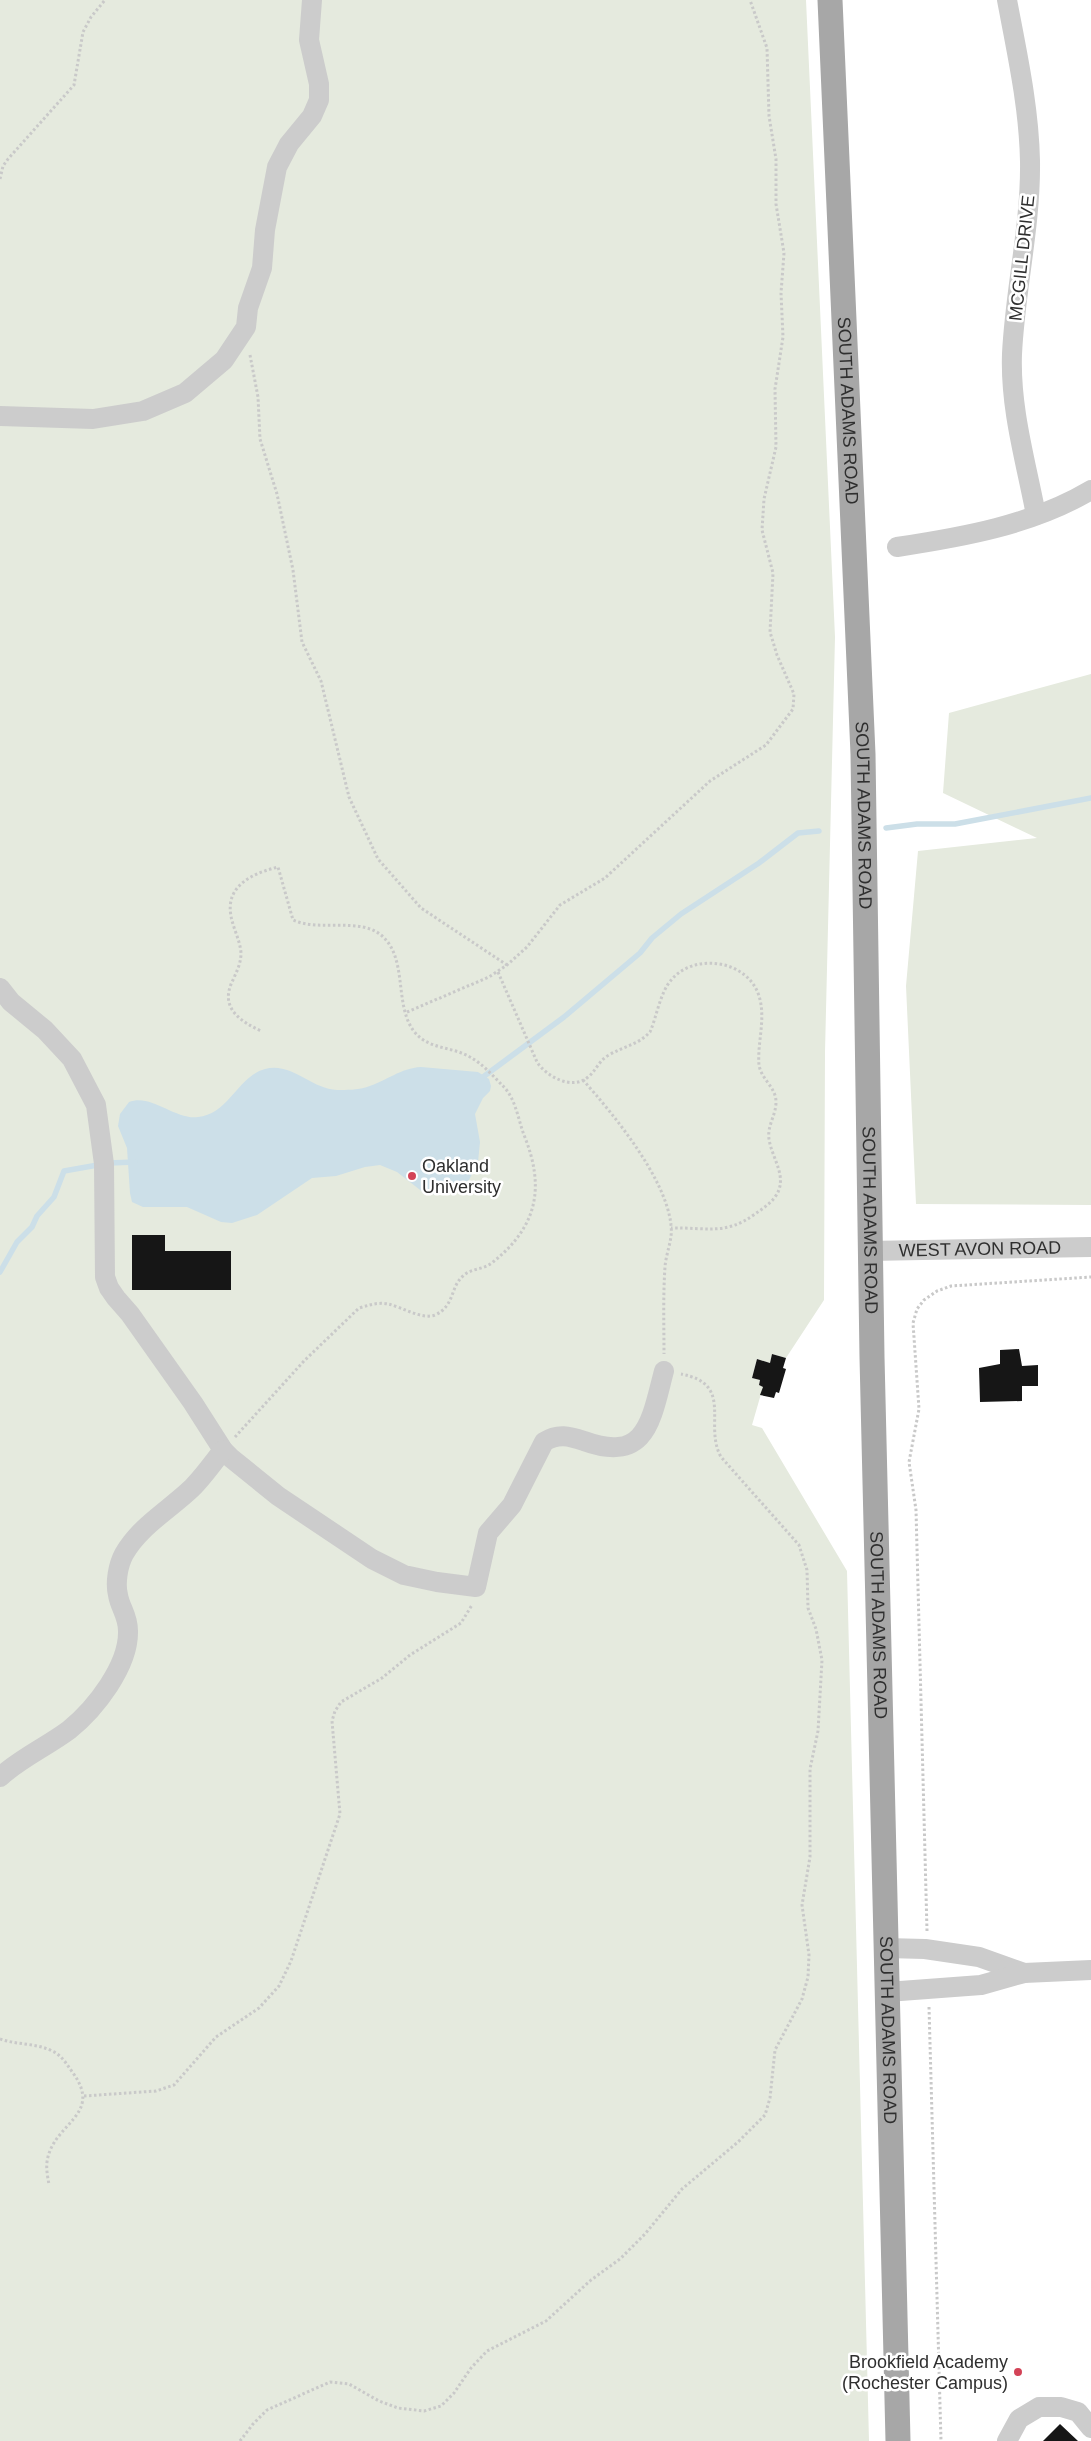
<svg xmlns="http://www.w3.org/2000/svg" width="1091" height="2441" viewBox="0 0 1091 2441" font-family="Arial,sans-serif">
<rect width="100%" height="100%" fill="#fff"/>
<path fill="#e5eade" d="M0,0H806L835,637L825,1052L824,1300L786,1358L772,1354L770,1363L757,1359L752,1378L760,1380L759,1385L763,1387L752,1425L762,1428L847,1571L869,2441H0Z
M1091,674V1205L916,1204L906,986L918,851L1037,838L943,793L949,713Z"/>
<path fill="#ccdfe8" d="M421,1067L478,1072L489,1079L491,1086L490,1091L483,1098L475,1114L480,1142L478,1162L469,1180L448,1193L439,1195L424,1193L397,1172L380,1165L365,1167L336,1176L312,1178L257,1215L232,1223L221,1222L187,1207H143L132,1202L130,1193L127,1148L118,1126L120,1114L129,1102C151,1093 175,1120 198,1117C229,1114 238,1076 265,1069C292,1062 311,1089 337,1090C346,1090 358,1090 367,1087C386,1081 401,1068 421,1067Z"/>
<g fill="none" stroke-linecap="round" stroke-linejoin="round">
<path stroke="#ccdfe8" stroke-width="5.5" d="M886,828L917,824H955L1091,798
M479,1080L564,1017L640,953L652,938L681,914L759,863L798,833L819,831
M0,1272L17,1242L32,1227L37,1216L54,1197L64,1171L109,1163L135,1162"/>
</g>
<path fill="#161616" d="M132,1235H165V1251H231V1290H132Z
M1019,1349L1022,1366L1038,1365V1386H1022V1401L980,1402L979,1368L1000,1364V1350Z
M772,1354L786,1358L783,1368L786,1369L779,1393L776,1392L774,1398L760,1395L763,1387L759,1385L760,1380L752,1378L757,1359L770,1363Z
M1060,2424L1078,2441H1043Z"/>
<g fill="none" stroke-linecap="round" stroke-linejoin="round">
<path stroke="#c9c9c9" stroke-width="3" stroke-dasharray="2.5 2.5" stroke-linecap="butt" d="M0,179L3,166L8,159L74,85L83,32L91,17L105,0
M250,355L258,397L260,439L277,494L293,570L302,642L321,681L349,797L378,859L421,908L507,965
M498,972L537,1062C546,1076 572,1091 588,1077C596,1071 599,1060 609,1055C624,1046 638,1045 650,1032C657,1016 660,992 672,979C695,953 745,960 758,993C767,1017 757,1041 759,1065C761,1079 776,1087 776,1102C776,1115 767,1126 769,1139C772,1159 789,1178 775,1197C770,1204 762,1209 755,1214C725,1236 706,1227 671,1228
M407,1012L489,977L507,965L527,947L560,905L605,878L710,781L766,745L793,709L794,694L777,655L770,632L773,573L762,530L764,499L776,447L775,389L783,337L781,293L784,253L776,204V159L769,116L767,48L750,0
M583,1080C614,1115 666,1178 671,1225C673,1239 666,1253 665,1267C663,1296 664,1325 664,1354
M235,1437L304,1361L359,1308C369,1305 378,1302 388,1304C402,1307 422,1320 435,1315C455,1306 450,1287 463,1276C471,1268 484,1270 493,1262C538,1226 545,1187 524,1135C518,1119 516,1100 504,1087C494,1077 483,1064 470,1057C452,1046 427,1050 413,1030C394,1003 408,957 381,935C359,917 319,932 293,920L278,867C254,873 225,885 231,916C233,928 240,940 241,953C241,964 236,973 232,982C220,1008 240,1021 261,1031
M927,1931L916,1510L909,1462L919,1409L913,1323L917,1309L924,1300L937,1291L951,1286L1091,1277
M929,2007L941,2441
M0,2039C17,2045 37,2043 52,2051C62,2055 67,2065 73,2073C104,2116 52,2123 47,2162C46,2170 48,2178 49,2185
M84,2096L156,2091L174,2085L216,2037L259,2008L279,1986L291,1961L340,1814L332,1721L335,1711L341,1702L382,1678L410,1655L461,1623L472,1605
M240,2441L253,2424L267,2410L330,2382L349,2384L379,2401L398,2408L424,2411L441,2406L454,2393L471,2368L487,2351L546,2321L591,2280L620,2259L645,2234L682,2189L738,2142L765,2115L770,2098L775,2050L802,1999L808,1977L809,1955L802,1905L810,1857V1769L818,1731L822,1660L816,1629L808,1608L807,1570L799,1545L721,1457C703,1425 735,1384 681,1374"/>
<g stroke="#ccc" stroke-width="20">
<path d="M1007,0C1017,53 1029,107 1030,161C1031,226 1015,289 1012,354C1010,409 1026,462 1036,515"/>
<path d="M0,416L93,419L143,411L185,393L224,360L246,327L248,308L262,268L265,230L277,167L289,144L312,116L319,100V84L309,40L312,0"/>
<path d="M897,547C963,537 1032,525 1091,490"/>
<path d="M0,988L11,1002L45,1030L72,1059L96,1105L104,1164L105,1277L109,1288L116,1298L130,1314L193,1403L223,1450L231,1458L278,1496L372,1559L404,1575L437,1582L476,1587L488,1533L512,1505L544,1442C558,1433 569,1436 584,1441C647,1464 651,1420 664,1371"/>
<path id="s1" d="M869,1251L1091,1247"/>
<path d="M0,1777C21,1758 46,1747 69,1730C95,1709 129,1666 128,1631C128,1615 120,1608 118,1595C115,1583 118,1565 124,1554C140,1526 169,1510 192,1488C203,1477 213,1463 223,1450"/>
<path d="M886,1948L925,1949L979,1957L1024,1973"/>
<path d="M887,1992L981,1985L1024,1973L1091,1970"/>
<path d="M1007,2441L1019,2419L1039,2407H1061L1078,2412L1091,2428"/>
</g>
<path stroke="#a7a7a7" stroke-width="25" id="s2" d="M830,0L863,754L872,1357L898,2441"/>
</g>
<g fill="#d34357" stroke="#fff" stroke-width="2">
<circle cx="412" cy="1176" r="5"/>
<circle cx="1018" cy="2372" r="5"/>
</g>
<g text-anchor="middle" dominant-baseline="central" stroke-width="5" stroke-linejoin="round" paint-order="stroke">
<g font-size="18" fill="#2f2f2f" stroke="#fff">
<text transform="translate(1022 258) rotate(-84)">MCGILL DRIVE</text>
<text stroke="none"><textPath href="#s2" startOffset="411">SOUTH ADAMS ROAD</textPath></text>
<text stroke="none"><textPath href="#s2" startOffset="816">SOUTH ADAMS ROAD</textPath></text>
<text stroke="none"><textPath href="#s2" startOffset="1221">SOUTH ADAMS ROAD</textPath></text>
<text stroke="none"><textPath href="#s1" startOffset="111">WEST AVON ROAD</textPath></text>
<text stroke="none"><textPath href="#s2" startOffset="1626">SOUTH ADAMS ROAD</textPath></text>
<text stroke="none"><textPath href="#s2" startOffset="2031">SOUTH ADAMS ROAD</textPath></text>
</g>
<g font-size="18" fill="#2f2f2f" stroke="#fff" text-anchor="start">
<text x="422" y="1166">Oakland<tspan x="422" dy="21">University</tspan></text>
<text x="1008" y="2362" text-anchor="end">Brookfield Academy<tspan x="1008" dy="21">(Rochester Campus)</tspan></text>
</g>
</g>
</svg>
